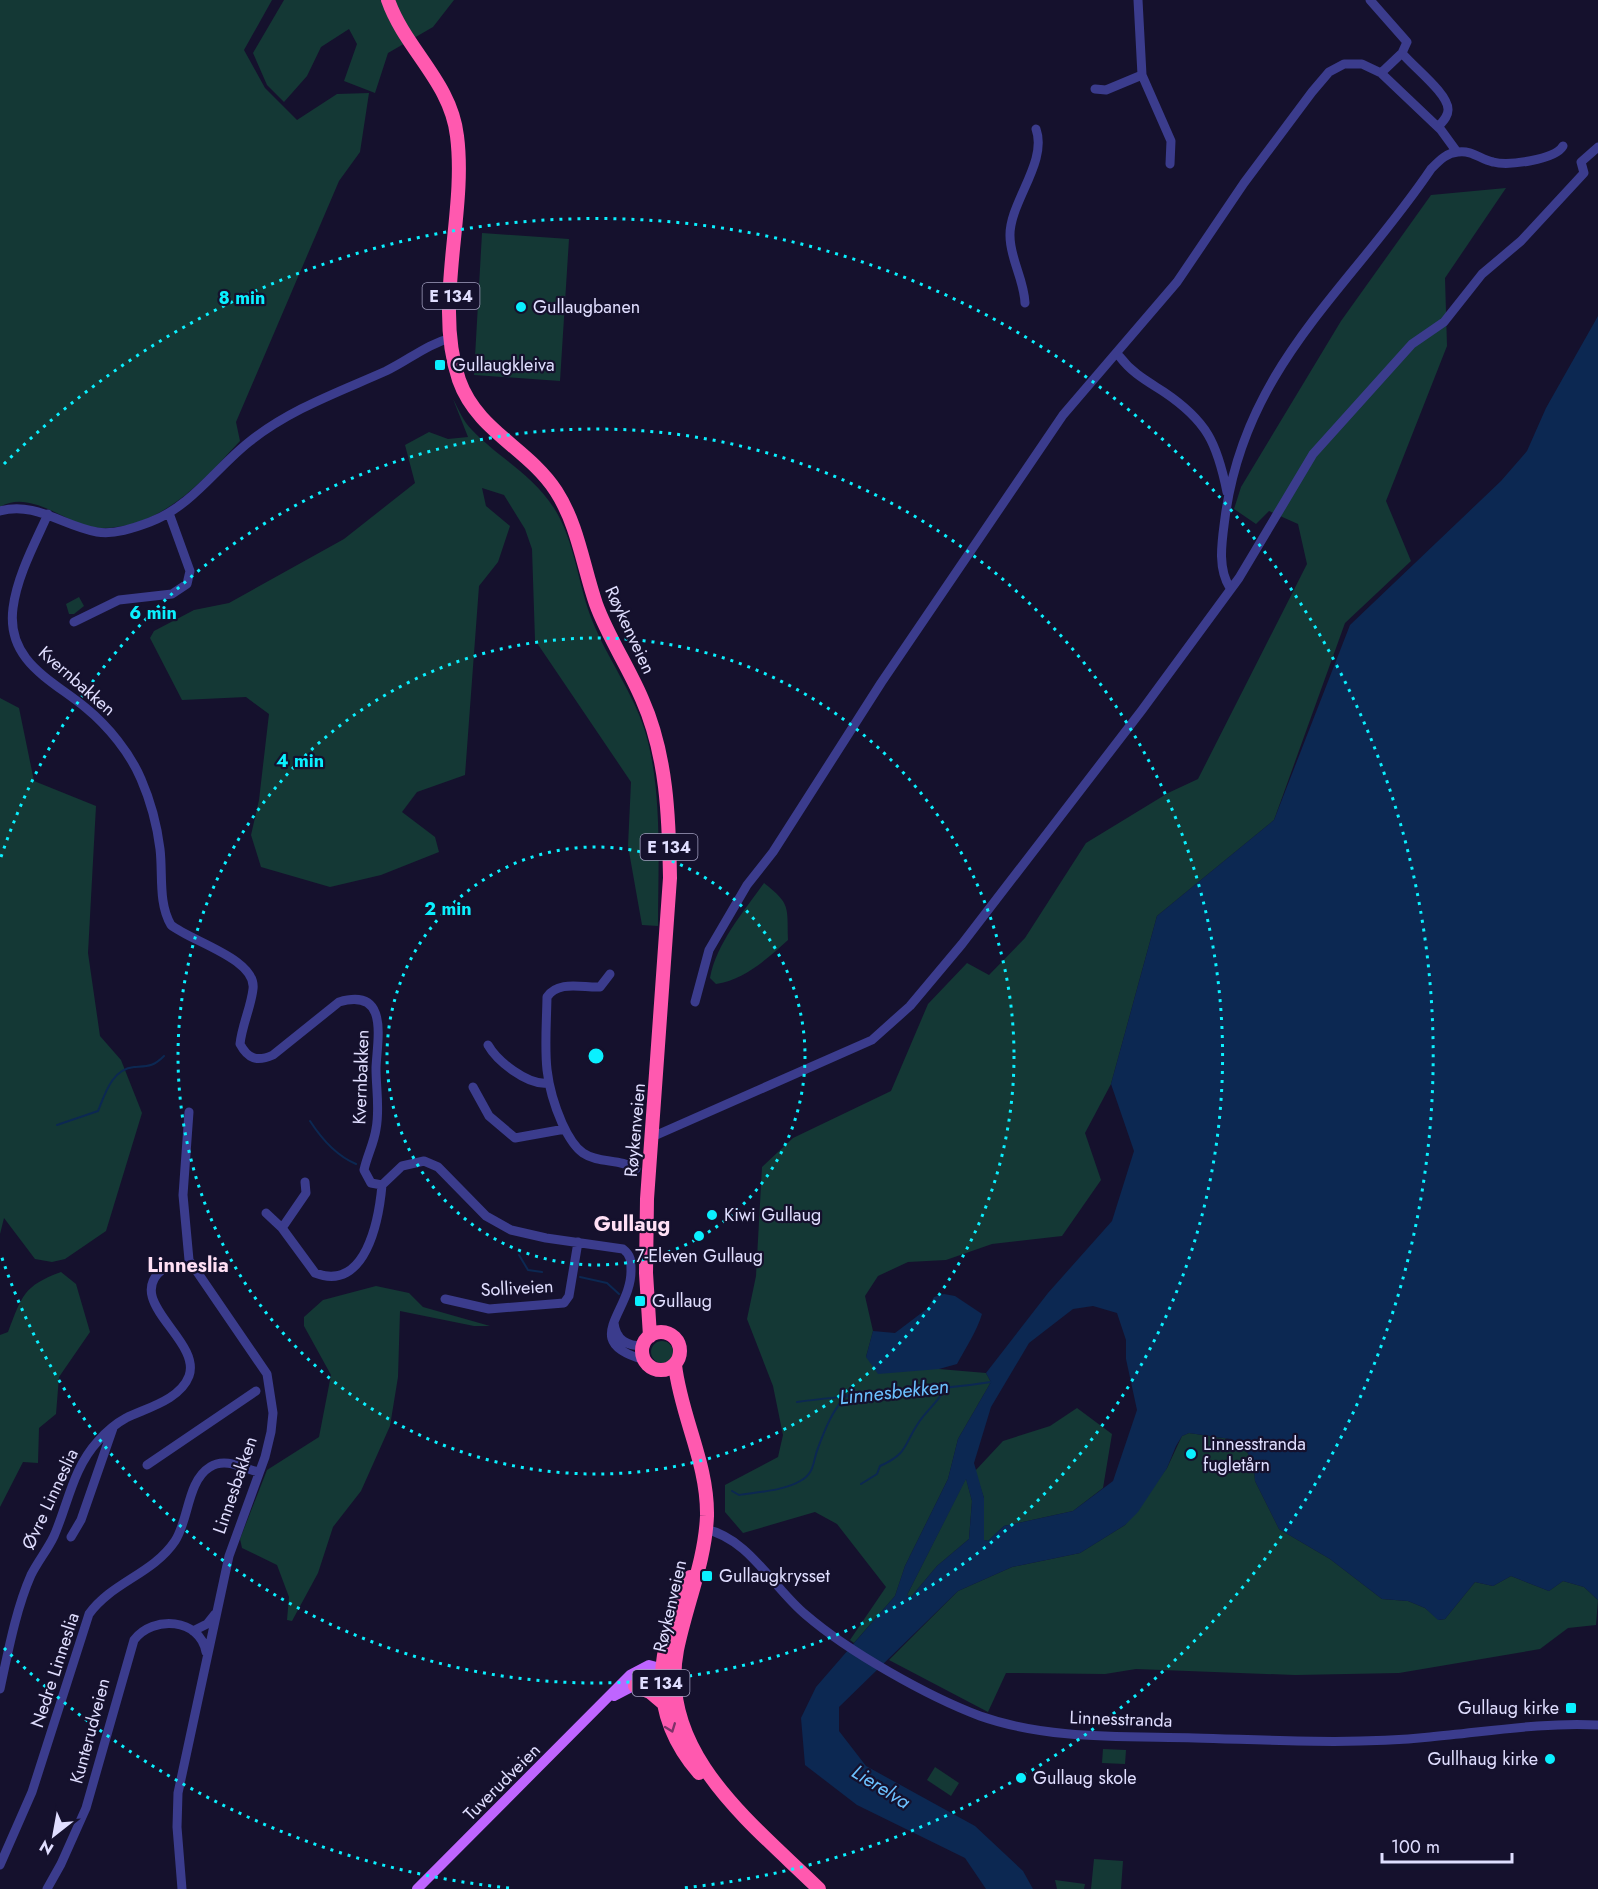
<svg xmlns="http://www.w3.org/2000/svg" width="1598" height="1889" viewBox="0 0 1598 1889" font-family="Jost,sans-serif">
<rect width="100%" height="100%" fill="#15112d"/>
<path fill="#143835" d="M0,0H272L244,50L265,88L297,120L337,94L369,93L360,152L339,181L236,422L240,441C202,482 161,529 100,528C68,527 32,488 0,507Z
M284,0H454L433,27L388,53L375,93L344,81L357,44L349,29L321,47L307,76L284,102L267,85L253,53Z
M1506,188L1445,278L1447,346L1386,501L1411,561L1345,623L1274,820L1157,916L1111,1084L1085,1133L1101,1180L1062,1236L992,1244L946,1260L908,1262L878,1276L865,1296L873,1331L866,1357L939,1369L986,1373L991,1382L958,1439L948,1479L905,1566L895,1596L854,1643L850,1640L886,1587L837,1524L815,1512L743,1533L725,1512V1485L778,1457L783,1435L773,1386L747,1319L756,1276L762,1167L793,1138L891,1091L928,1004L967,963L989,975L1025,938L1086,843L1168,793L1198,779L1307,564L1298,524L1269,511L1256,524L1234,509L1241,487L1341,321L1431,195Z
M482,233L569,239L560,381L474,375Z
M453,399C459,410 463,421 472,430C500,459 531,473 554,508C575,541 578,585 592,620C607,658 633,692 645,731C663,791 658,864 658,926L642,925L628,846L631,782L535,640L532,549L525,529L504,495L482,488L486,506L510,526L498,562L479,586L465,775L417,792L402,812L435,837L439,852L381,875L330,887L261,867L251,835L259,800L269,714L246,697L182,700L150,638L154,631L194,610L229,603L344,539L415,483L405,445L429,432L448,439L468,437Z
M79,597L84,606L74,614H69L66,604Z
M0,698L19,708L34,781L96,806L88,953L100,1036L121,1060L142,1113L106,1231L65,1259L52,1262L35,1259L4,1218L0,1234Z
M764,883C791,904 787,907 788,940C768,958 744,980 716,984L710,978C716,944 744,911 764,883Z
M61,1272L76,1284L90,1332L59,1377L56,1414L39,1428L38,1463L23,1462L0,1507V1335L8,1332C22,1296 23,1286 61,1272Z
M376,1286L409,1293L423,1307L490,1326H474L400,1311L398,1377L390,1426L361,1491L333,1527L318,1573L292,1621L287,1620L289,1597L277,1565L242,1548L240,1539L267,1470L319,1437L331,1375L304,1326V1317L323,1300Z
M651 1352a11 11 0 1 1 22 0a11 11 0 1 1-22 0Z
M1077,1408L1112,1434L1103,1488L1073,1511L1004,1526L988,1541L984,1540V1498L975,1471L1003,1441L1050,1426Z
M1189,1433L1230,1439L1244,1446L1254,1465L1255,1481L1279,1529L1330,1559L1382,1599L1408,1601L1425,1608L1439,1620L1445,1619L1475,1582L1493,1586L1511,1576L1549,1591L1563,1581L1584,1587L1598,1600L1596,1625L1568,1628L1540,1649L1399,1673L1295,1675L1136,1669L1105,1674L1006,1673L988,1712L889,1660L958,1591L1012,1567L1080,1553L1125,1525L1167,1468L1182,1436Z
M966,1478L972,1501L969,1539L937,1566L911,1597L907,1595Z
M1103,1749L1126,1750L1125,1764L1102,1763Z
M935,1767L959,1783L951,1796L927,1780Z
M1094,1859L1123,1861L1121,1889H1091Z
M1055,1880L1085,1884L1084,1889H1057Z"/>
<path fill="#0c2852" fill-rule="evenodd" d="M1598,316V1600L1584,1587L1563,1581L1549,1591L1511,1576L1493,1586L1475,1582L1445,1619L1438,1620L1425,1608L1408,1601L1382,1599L1330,1559L1279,1529L1255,1481L1254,1465L1244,1446L1230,1439L1189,1433L1182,1436L1176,1446L1167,1468L1138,1512L1125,1525L1080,1553L1012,1567L958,1591L839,1707V1731L866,1766L975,1826L1023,1871L1033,1889H986L965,1858L857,1805L805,1765L801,1718L816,1687L895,1596L905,1566L948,1479L958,1439L991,1382L986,1373L1048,1293L1112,1221L1134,1151L1111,1084L1157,916L1274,820L1350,625L1501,481L1527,451L1546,408ZM1093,1306L1117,1313L1126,1340V1359L1137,1410L1113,1481L1073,1511L1004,1526L988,1541L984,1540V1498L974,1463L991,1407L1029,1343L1073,1309ZM966,1479L972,1501L969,1539L937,1566L911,1597L907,1595Z
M944,1294L955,1296L982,1314C977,1331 966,1347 957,1364L939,1369L878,1374L866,1357L873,1331L895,1333L928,1308L934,1297Z"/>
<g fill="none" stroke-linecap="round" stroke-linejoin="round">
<path stroke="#0c2852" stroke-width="2" d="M310,1121C321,1138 337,1156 356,1164
M57,1125L98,1111C105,1094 112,1069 134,1067C148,1066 153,1067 164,1056
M519,1255L528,1270L542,1272
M580,1277L607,1283L619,1294
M797,1402C862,1393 927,1392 991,1382
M861,1484L877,1474L880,1466C909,1453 903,1445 919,1422C927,1410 937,1403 945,1389
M732,1491L739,1495C758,1492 784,1491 802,1480C815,1472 813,1460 818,1448C825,1429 833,1409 847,1395"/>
<path stroke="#3b3c8d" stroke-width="9" d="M1138,0L1142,75L1171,141L1170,164
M1370,0L1407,42L1402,53L1381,73
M1402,53C1412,66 1449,94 1448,110C1448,117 1442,122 1438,127
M1095,89L1106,90L1142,75
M1025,303C1024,279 1010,259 1010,236C1009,203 1048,162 1036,129
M1120,357C1132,373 1147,381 1164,392C1207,421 1217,443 1227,492
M0,511C35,501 63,526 97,532C114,535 134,528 150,522C192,506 215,469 249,442C290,409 339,392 386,371C409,360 427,344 451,338
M48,514C35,543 17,576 13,608C6,661 52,680 86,708C108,726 130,753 141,779C151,802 157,825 160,849C163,874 158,903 171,925C190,941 257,959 253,989C251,1007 242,1025 240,1044C248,1059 257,1062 273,1055L339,1002C390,987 377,1040 376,1068C376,1089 380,1109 376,1129C374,1143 367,1156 364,1170L371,1183L382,1185L402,1166L424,1161L438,1167L486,1216L511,1230L546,1238L623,1249C631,1255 631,1261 631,1270C632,1312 578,1342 645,1360
M1230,588C1217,568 1222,541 1225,518C1245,365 1351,288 1431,169C1439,161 1446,153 1458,152C1472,150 1480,159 1493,162C1508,166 1555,160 1563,146
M74,622L119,600L172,594L187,584L190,571L169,513
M610,974L600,987C583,988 558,980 547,997C546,1048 541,1075 562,1123C567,1134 573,1146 583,1153C599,1164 620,1158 636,1169
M695,1002L709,950L747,885L773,852L881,683L1063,415L1177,282L1244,183L1312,92L1329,72L1344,64H1362L1381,73L1441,130L1457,152
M488,1045C497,1061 527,1085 547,1083
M473,1087L489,1116L515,1138L565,1129
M652,1137L872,1040L910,1006L962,944L1142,710L1239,578L1313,454L1412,344L1444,322L1482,274L1521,241L1584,173L1581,162L1598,147
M266,1213L282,1228L315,1273C366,1293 379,1219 382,1185
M282,1228L306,1193L305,1182
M445,1299L489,1309L564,1303L569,1296L578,1242
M614,1323C616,1340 627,1346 643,1346
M147,1465L256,1391
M705,1529C750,1539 772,1587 806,1615C849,1652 927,1696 980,1716C1048,1740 1124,1736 1195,1738C1273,1740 1352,1745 1430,1737C1486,1732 1542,1722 1598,1725
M71,1537L81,1520L113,1428
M193,1631L207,1624L215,1614
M0,1689C8,1652 16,1609 31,1575C38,1561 48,1549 54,1536C68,1504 73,1468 98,1441C106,1432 115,1424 126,1418C146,1408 180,1400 189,1376C202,1340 122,1301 163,1269L191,1264
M0,1865L32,1792L89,1614C112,1582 153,1574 175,1541C189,1520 187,1481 210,1467C225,1457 243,1468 258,1472
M47,1889L61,1864L86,1808L134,1640C153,1615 200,1618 206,1652
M182,1889L177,1827L178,1793L229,1556L265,1457L271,1432L273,1413L267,1374L189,1260L183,1195L189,1112"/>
<path stroke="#bf65ff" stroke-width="10" d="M614,1696L641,1682L667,1675
M417,1889L630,1675L649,1665L668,1670"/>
<path stroke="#ff59af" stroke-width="14" d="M388,0C405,49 451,82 457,136C467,214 433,304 459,380C477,431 528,448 556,491C578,525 583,566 596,604C608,637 628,666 642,699C667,755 669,818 670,878L647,1199L646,1273L650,1336
M642 1351a19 19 0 1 1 38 0a19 19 0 1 1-38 0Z
M675,1365C681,1417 708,1463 707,1516C705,1562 686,1605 677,1650C657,1753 754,1825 819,1889
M690,1577C658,1647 644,1709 699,1773
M635,1686L650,1692L663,1703"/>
</g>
<defs><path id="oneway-chevron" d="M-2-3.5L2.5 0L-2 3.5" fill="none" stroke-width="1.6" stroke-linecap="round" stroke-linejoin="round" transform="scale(1.5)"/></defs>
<use stroke="#7e3168" href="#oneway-chevron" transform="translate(671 1728) rotate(69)"/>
<g fill="none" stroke="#0af0ff" stroke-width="3" stroke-dasharray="3 6">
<circle cx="596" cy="1056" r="209"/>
<circle cx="596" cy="1056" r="418"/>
<path d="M1 857A627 627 0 1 1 1 1255"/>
<path d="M509 1888A837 837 0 0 1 4 1648M4 464A837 837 0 1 1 683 1888"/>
</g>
<g fill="#0af0ff" stroke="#15112d" stroke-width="2">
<circle cx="521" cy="307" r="6"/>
<rect x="434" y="359" width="12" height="12" rx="3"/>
<circle cx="712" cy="1215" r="6"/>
<circle cx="699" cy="1236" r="6"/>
<rect x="634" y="1295" width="12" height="12" rx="3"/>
<circle cx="1191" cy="1454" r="6"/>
<rect x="701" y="1570" width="12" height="12" rx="3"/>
<rect x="1565" y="1702" width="12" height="12" rx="3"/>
<circle cx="1550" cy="1759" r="6"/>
<circle cx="1021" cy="1778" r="6"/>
</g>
<g text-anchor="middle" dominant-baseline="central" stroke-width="4.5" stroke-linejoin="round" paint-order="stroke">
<g fill="#15112d" stroke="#a3a0c0" stroke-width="1.5">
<rect x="422.5" y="283" width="57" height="26" rx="4.5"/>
<rect x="640.5" y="834" width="57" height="26" rx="4.5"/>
<rect x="632.5" y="1670" width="57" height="26" rx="4.5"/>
</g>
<g font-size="16" font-weight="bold" fill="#e0deff">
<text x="451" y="296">E 134</text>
<text x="669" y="847">E 134</text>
<text x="661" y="1683">E 134</text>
</g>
<g font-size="18" fill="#e0deff" stroke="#15112d" text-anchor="start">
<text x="533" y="307">Gullaugbanen</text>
<text x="452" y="365">Gullaugkleiva</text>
<text x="724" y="1215">Kiwi Gullaug</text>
<text x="699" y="1256" text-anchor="middle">7-Eleven Gullaug</text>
<text x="652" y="1301">Gullaug</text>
<text x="1203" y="1444">Linnesstranda<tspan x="1203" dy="21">fugletårn</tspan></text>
<text x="719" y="1576">Gullaugkrysset</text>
<text x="1559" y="1708" text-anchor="end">Gullaug kirke</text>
<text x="1538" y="1759" text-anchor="end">Gullhaug kirke</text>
<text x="1033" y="1778">Gullaug skole</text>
</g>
<g font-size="18" fill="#e0deff" stroke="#15112d">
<text transform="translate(630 630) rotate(65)">Røykenveien</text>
<text transform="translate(77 681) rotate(41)">Kvernbakken</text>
<text transform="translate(361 1077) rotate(-88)">Kvernbakken</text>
<text transform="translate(635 1130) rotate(-85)">Røykenveien</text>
<text transform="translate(517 1288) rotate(-3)">Solliveien</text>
<text transform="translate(235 1485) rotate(-71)">Linnesbakken</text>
<text transform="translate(50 1499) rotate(-65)">Øvre Linneslia</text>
<text transform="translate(670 1606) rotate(-77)">Røykenveien</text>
<text transform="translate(55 1670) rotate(-72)">Nedre Linneslia</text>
<text transform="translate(1121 1719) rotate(2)">Linnesstranda</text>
<text transform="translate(90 1731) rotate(-75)">Kunterudveien</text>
<text transform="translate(502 1782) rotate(-45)">Tuverudveien</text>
</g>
<g font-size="20" font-weight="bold" fill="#ffe0f5" stroke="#15112d">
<text x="188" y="1265">Linneslia</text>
</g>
<g font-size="20" font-style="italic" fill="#6cc1ff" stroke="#15112d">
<text transform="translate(894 1392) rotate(-6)">Linnesbekken</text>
<text transform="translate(881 1787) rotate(32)">Lierelva</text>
</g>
<g font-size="21" font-weight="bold" fill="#ffe0f5" stroke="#15112d">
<text x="632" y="1224">Gullaug</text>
</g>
</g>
<circle cx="596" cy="1056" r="9" fill="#0af0ff" stroke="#15112d" stroke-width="3"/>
<g font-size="18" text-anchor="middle" font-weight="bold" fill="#0af0ff" stroke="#15112d" stroke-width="4.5" stroke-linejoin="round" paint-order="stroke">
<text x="242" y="304">8 min</text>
<text x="153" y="619">6 min</text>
<text x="300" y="767">4 min</text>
<text x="448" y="915">2 min</text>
</g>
<g transform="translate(54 1835) rotate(211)" stroke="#15112d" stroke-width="4.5" paint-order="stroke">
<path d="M0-4.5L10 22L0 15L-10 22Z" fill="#e0deff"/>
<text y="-9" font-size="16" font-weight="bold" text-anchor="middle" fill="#e0deff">N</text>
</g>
<path d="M1382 1853v9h130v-9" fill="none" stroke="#e0deff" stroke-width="3"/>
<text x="1391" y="1853" font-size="18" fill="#e0deff" stroke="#15112d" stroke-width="4.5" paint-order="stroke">100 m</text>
</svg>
